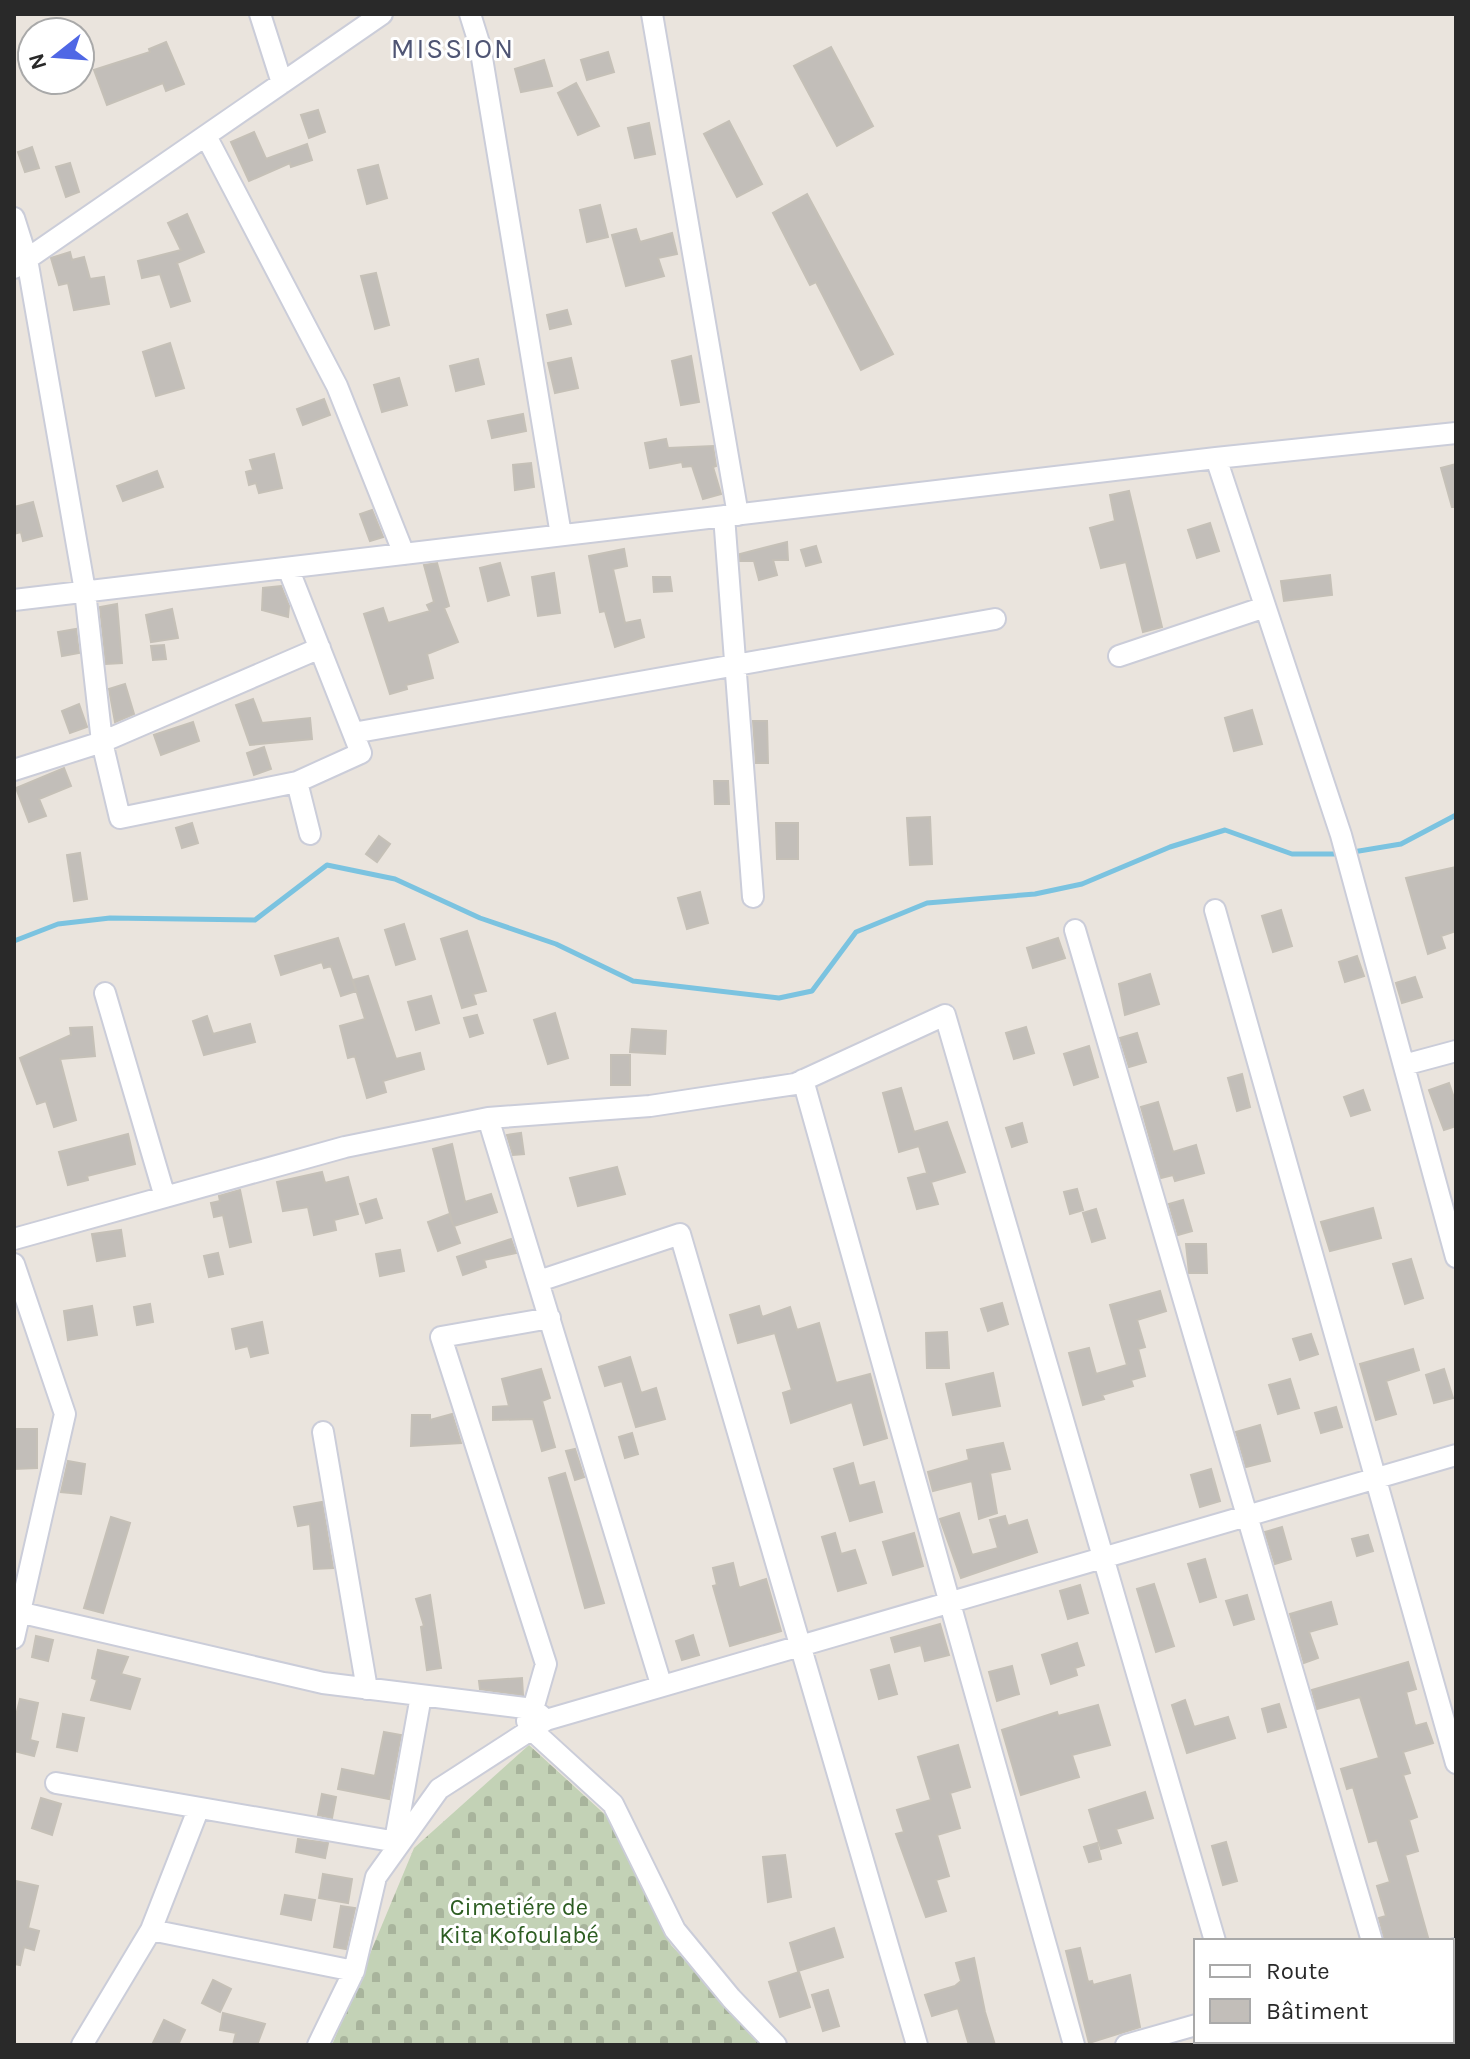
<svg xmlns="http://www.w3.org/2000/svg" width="1470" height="2059" viewBox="0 0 1470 2059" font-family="Karla,sans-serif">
<defs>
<pattern id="cemetery-stones" width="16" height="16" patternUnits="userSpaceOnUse" patternTransform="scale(2)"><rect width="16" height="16" fill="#c3d2b6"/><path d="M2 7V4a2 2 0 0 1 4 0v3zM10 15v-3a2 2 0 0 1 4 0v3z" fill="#a8b49c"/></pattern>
</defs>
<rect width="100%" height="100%" fill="#eae4dd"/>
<path fill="url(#cemetery-stones)" d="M529,1745L611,1820L671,1945L764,2045H332L414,1848Z"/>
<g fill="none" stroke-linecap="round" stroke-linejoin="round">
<path stroke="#7bc3e0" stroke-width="5" d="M1353,852L1401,844L1456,815
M14,941L58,924L110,918L255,920L327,865L395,879L480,918L556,944L633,981L779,998L812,991L856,932L927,903L1035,894L1082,884L1170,847L1225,830L1292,854H1343"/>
</g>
<path fill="#c2beb9" stroke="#c5c0b7" stroke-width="2" d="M166,42L184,84L166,91L163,83L107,105L94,70L150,52L149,49Z
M831,47L873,126L837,146L794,66Z
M608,52L614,72L587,80L581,60Z
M544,60L552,86L521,92L515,69Z
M576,83L599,126L578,135L558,93Z
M318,110L325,132L309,138L301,115Z
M729,121L762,184L737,197L704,134Z
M649,123L655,154L635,158L628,128Z
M254,132L266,159L307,144L312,160L291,167L290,163L249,181L231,142Z
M32,147L39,168L25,172L18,152Z
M70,163L79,192L66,197L56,167Z
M378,165L387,198L367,204L358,170Z
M807,194L893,354L861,370L816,282L810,285L773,213Z
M600,205L608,237L587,242L580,210Z
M187,214L204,252L177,263L190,301L171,307L160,274L142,278L138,261L181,250L168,223Z
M636,229L640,242L672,233L677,254L658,258L664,276L626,286L612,235Z
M70,252L72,260L84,257L90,279L104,277L109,304L74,310L68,283L59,285L51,258Z
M376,273L389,325L375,329L361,276Z
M567,310L571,324L550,329L547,315Z
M170,343L184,388L156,396L143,352Z
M691,356L699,402L681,405L672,361Z
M571,358L578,388L555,393L548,363Z
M478,359L484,384L456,391L450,366Z
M399,378L407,405L382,412L374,385Z
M324,399L330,415L303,425L297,409Z
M523,414L526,431L492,438L488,421Z
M666,439L668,448L713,446L716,466L713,467L721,494L703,499L692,466L683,467L682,462L650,468L645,443Z
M274,454L282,488L259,493L256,483L249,485L246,472L253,470L250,460Z
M531,463L534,487L515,490L513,465Z
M1456,464V507H1452L1441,468Z
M157,471L163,487L123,501L117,486Z
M1129,491L1162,627L1143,632L1126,562L1101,568L1090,528L1115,521L1110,495Z
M33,502L42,536L23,541L21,532L14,534V507Z
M372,510L383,537L370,541L360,514Z
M1210,523L1219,551L1197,558L1188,530Z
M787,542L788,560H773L777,575L759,580L754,561H740V554Z
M816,546L821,562L806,566L801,550Z
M624,549L627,566L613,569L625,623L640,620L644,637L615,647L605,611L600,612L589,556Z
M437,563L449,606L444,608L458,642L427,654L433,678L406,685L407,689L390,694L364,614L383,608L388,623L430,611L427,605L434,602L424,565Z
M500,563L509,595L488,601L480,568Z
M554,573L560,613L538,616L532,577Z
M1330,575L1332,595L1284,601L1281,581Z
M653,577H670L672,591L654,592Z
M281,586L289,606L288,617L262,610L263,588Z
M117,604L122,663L106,664L100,607Z
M172,609L178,638L151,642L146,615Z
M76,629L79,653L62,656L58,632Z
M164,645L166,659L153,660L151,646Z
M125,684L134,714L115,722L109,689Z
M253,699L262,723L310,718L312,739L250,745L236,705Z
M79,704L87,727L70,733L62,711Z
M1252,710L1262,744L1234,751L1225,718Z
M753,721H767L768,763H756Z
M193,722L199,741L161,755L154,735Z
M264,747L271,769L254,775L247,753Z
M64,768L71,786L39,799L46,816L29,822L16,788Z
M714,781H728L729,804H715Z
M930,817L932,864L910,865L907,818Z
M192,823L198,843L182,848L176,828Z
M776,823H798V859H777Z
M379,836L390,844L377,862L366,854Z
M80,853L87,899L74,901L67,855Z
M1456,867V931L1441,936L1445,948L1428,954L1406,878Z
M700,892L708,923L687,929L678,898Z
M1281,910L1292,946L1273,952L1262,916Z
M404,924L415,959L396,965L385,930Z
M467,931L486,991L473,994L476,1004L462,1008L441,939Z
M338,938L356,991L341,996L331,966L324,968L322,962L281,975L275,956Z
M1058,938L1065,958L1033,968L1027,948Z
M1357,956L1364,976L1345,982L1339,962Z
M1150,974L1159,1004L1125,1015L1119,984Z
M368,976L396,1059L420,1053L424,1069L383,1081L386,1092L367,1098L355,1056L348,1058L340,1026L365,1019L353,980Z
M1415,977L1422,997L1402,1003L1396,983Z
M431,996L439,1023L416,1030L408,1002Z
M555,1013L568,1058L548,1064L534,1020Z
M477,1015L483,1033L470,1037L464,1018Z
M207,1016L213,1034L250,1024L255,1042L204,1055L193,1021Z
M92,1027L95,1056L60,1059L76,1120L54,1127L46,1101L37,1104L20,1058L71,1035L70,1028Z
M1026,1027L1034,1053L1014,1059L1006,1033Z
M632,1029L666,1031L665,1054L630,1052Z
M1137,1033L1146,1062L1129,1067L1120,1038Z
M1089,1046L1098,1077L1074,1085L1064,1054Z
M611,1055H630V1085H611Z
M1242,1074L1250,1107L1237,1111L1228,1078Z
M1449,1083L1456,1104V1126L1444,1130L1429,1090Z
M901,1088L914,1132L947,1122L965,1172L931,1182L938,1204L917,1209L908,1178L927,1173L919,1146L899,1152L883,1093Z
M1363,1090L1370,1110L1351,1116L1344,1097Z
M1158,1102L1173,1152L1196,1145L1204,1173L1175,1181L1173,1175L1161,1178L1141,1107Z
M1022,1123L1027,1142L1012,1147L1006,1128Z
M521,1133L524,1154L513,1155L507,1135Z
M128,1134L135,1164L87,1176L88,1180L68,1185L59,1152Z
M452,1144L465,1202L491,1194L497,1212L454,1226L460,1243L438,1251L428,1222L449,1214L453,1225L433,1149Z
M617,1167L625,1194L578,1206L570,1178Z
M322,1172L325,1183L348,1177L358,1214L334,1220L336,1230L314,1235L308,1207L283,1211L277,1182Z
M1077,1189L1083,1210L1070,1214L1064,1192Z
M240,1190L251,1242L230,1247L223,1215L214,1217L211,1203L220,1201L219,1196Z
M376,1199L382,1218L366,1223L360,1204Z
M1183,1200L1192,1231L1178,1235L1169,1204Z
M1373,1208L1381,1238L1330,1251L1321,1222Z
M1096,1209L1105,1238L1092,1242L1083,1213Z
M121,1230L125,1256L97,1261L92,1234Z
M511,1239L516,1253L484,1260L486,1267L463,1275L457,1257Z
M1186,1244H1206L1207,1273H1189Z
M400,1250L404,1271L380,1276L376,1254Z
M218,1253L223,1274L209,1277L204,1256Z
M1411,1259L1423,1298L1405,1304L1393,1264Z
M1160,1291L1166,1311L1137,1320L1145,1347L1138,1349L1145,1376L1131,1380L1133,1386L1102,1395L1104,1399L1083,1405L1069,1353L1089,1348L1096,1374L1127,1365L1110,1305Z
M1002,1303L1008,1324L988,1331L981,1309Z
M150,1304L153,1322L137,1325L134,1307Z
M92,1306L97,1335L68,1340L64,1311Z
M759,1306L762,1317L790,1307L797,1330L819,1323L836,1383L870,1374L887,1438L864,1445L852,1402L791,1423L783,1393L792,1390L775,1333L738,1343L730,1315Z
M262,1322L268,1353L251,1357L248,1346L236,1349L232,1329Z
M947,1332L949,1368H927L926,1333Z
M1311,1334L1318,1354L1300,1360L1293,1339Z
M1413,1349L1419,1370L1386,1381L1396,1414L1376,1420L1360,1364Z
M630,1357L641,1393L656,1388L665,1419L636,1427L622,1381L605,1386L599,1367Z
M541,1369L550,1398L542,1401L555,1447L542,1451L533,1419L493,1420V1407L509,1406L502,1379Z
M1444,1369L1453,1398L1434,1403L1426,1375Z
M993,1373L1000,1406L953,1415L946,1384Z
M1290,1379L1299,1408L1278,1414L1269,1385Z
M1336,1407L1342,1427L1321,1433L1315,1413Z
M452,1414L461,1443L411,1446L412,1415H430V1420Z
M1260,1425L1270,1461L1246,1467L1236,1432Z
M14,1429H37V1468L14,1469Z
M632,1433L638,1454L625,1458L619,1437Z
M1003,1443L1010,1469L990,1473L997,1513L979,1519L972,1481L933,1491L928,1472L969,1460L967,1450Z
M575,1449L584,1477L575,1480L566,1451Z
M68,1461L85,1464L81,1494L61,1492Z
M853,1463L859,1486L874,1482L882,1512L850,1521L834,1469Z
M1211,1469L1220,1501L1200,1507L1191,1475Z
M565,1473L604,1603L585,1608L549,1478Z
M322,1502L333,1568L314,1569L310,1524L298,1526L294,1507Z
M959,1513L972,1555L998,1548L990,1520L1005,1516L1008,1526L1027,1520L1037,1552L961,1578L940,1519Z
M111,1517L130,1523L103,1613L84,1608Z
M1282,1527L1291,1559L1275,1564L1265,1532Z
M835,1533L841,1554L855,1550L866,1583L838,1591L822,1537Z
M914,1533L923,1566L893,1575L883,1542Z
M1368,1535L1373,1551L1357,1556L1352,1539Z
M1205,1559L1216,1597L1200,1602L1188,1564Z
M733,1563L739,1588L766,1579L781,1631L730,1646L713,1586L717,1585L713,1568Z
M1154,1584L1174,1646L1156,1652L1137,1589Z
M1080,1585L1088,1613L1068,1619L1060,1591Z
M430,1595L441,1668L427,1670L421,1627L424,1626L416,1599Z
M1247,1595L1254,1619L1234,1625L1226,1601Z
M1331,1602L1337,1624L1309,1632L1318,1658L1304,1663L1290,1614Z
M940,1624L949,1655L925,1661L921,1645L895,1652L891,1638Z
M693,1635L699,1655L682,1660L676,1641Z
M36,1636L53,1640L48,1661L32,1657Z
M1077,1643L1084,1665L1075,1668L1077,1675L1051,1684L1042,1655Z
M98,1650L128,1657L121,1674L140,1679L130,1709L91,1700L97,1680L92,1678Z
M1408,1662L1416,1689L1406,1692L1415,1726L1426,1723L1433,1743L1403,1752L1410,1773L1403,1775L1417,1817L1409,1820L1418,1851L1405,1855L1429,1941H1385L1379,1918L1386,1916L1377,1886L1390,1882L1377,1840L1369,1842L1353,1787L1347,1789L1341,1769L1379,1758L1360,1697L1317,1709L1312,1690Z
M889,1665L897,1694L879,1699L871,1670Z
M1012,1666L1019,1694L997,1701L989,1672Z
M522,1678L523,1695L480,1689L479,1681Z
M20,1699L38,1703L30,1740L38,1742L34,1756L14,1751V1724Z
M1185,1700L1194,1727L1228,1717L1235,1738L1187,1753L1172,1705Z
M1279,1704L1286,1727L1268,1732L1262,1709Z
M1098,1705L1110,1745L1072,1755L1079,1777L1021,1795L1002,1730L1057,1712L1058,1716Z
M63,1714L84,1718L77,1751L57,1747Z
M384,1732L401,1735L389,1799L338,1789L342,1769L375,1776Z
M958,1745L970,1787L950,1793L960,1828L937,1835L949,1876L936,1880L946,1911L926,1917L896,1834L904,1832L897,1810L931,1800L918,1757Z
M1145,1792L1153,1818L1116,1829L1121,1843L1101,1849L1089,1810Z
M322,1794L336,1797L332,1818L318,1815Z
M41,1798L61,1804L52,1835L32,1828Z
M298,1839L328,1843L325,1858L296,1852Z
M1226,1842L1237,1881L1223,1885L1212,1846Z
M1097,1843L1101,1859L1089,1862L1084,1847Z
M785,1855L791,1897L768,1902L763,1857Z
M323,1874L352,1879L348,1903L319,1898Z
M16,1881L38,1886L28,1928L39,1931L34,1950L24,1947L20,1965L14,1964Z
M285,1895L315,1900L311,1920L281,1914Z
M341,1906L355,1908L346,1949L334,1947Z
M834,1928L843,1957L798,1971L790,1943Z
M1080,1948L1088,1982L1092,1981L1093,1985L1130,1975L1140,2027L1089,2043L1066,1951Z
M974,1958L985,2012L995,2045H969L958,2008L932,2016L925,1995L955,1986L961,1981L956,1963Z
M799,1972L810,2007L780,2017L769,1982Z
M213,1980L231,1989L220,2012L202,2003Z
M828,1990L839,2026L823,2031L812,1995Z
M223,2013L265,2024L257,2045H233L236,2033L220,2030Z
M164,2020L185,2030L178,2045H152Z"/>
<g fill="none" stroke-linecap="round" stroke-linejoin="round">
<defs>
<path id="minor" d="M260,14L282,83
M470,14L480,46L561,535
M652,14L738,515
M206,136L337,386L404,554
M14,218L27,259L85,591L102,742L120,818L297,782L310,834
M14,268L382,14
M1216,458L1341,835L1456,1257
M724,516L753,897
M288,568L361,753L297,782
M14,600L1216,458L1456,433
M1119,656L1265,607
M353,733L995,619
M14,770L102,742L320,648
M1215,910L1456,1763
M1075,930L1372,1941
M105,993L165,1197
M1404,1065L1456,1051
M803,1080L1074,2045
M488,1118L661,1684
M14,1239L345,1147L488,1118L650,1106L795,1084L945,1015L1215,1941
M14,1264L65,1414L14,1638
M539,1281L680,1234L917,2045
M323,1432L367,1689
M14,1611L323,1683L533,1709L546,1720
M533,1709L546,1664L441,1337L550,1318
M527,1721L533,1731L613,1804L675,1930L731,1998L776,2045
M56,1783L397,1842
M394,1846L421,1696
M151,1930L354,1971
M1452,1950L1456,1949
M1244,2041L1245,2045
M1401,2041L1402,2045
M82,2045L151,1930L198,1810
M318,2045L354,1971L376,1877L439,1789L546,1720L1456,1455
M1126,2045L1196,2025"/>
</defs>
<use href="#minor" stroke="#cbcdd9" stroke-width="24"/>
<use href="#minor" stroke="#fff" stroke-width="20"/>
</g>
<g text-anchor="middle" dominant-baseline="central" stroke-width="6" stroke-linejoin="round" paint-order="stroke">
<g font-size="24" fill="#2d5d22" stroke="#fff">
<text x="519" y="1907">Cimetiére de<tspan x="519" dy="28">Kita Kofoulabé</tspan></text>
</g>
<g font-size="28" letter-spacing="2" fill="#4f5574" stroke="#fff">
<text x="453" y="48">MISSION</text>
</g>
</g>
<rect width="1470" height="2059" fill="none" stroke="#292929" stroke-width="32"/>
<rect x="1194" y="1939" width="260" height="104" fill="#ffffff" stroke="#a9a9a9" stroke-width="2"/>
<rect x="1210" y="1965" width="40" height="12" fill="#ffffff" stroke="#a9a9a9" stroke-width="2"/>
<text x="1266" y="1979" font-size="24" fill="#292929">Route</text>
<rect x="1210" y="1999" width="40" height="24" fill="#c2beb9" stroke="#a9a9a9" stroke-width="2"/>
<text x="1266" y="2019" font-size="24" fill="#292929">Bâtiment</text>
<g transform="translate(56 56) rotate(253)"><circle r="38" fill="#ffffff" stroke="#a9a9a9" stroke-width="2"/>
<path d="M0-6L14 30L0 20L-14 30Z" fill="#4f67e5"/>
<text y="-12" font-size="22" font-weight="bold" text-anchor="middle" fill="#292929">N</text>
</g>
</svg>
